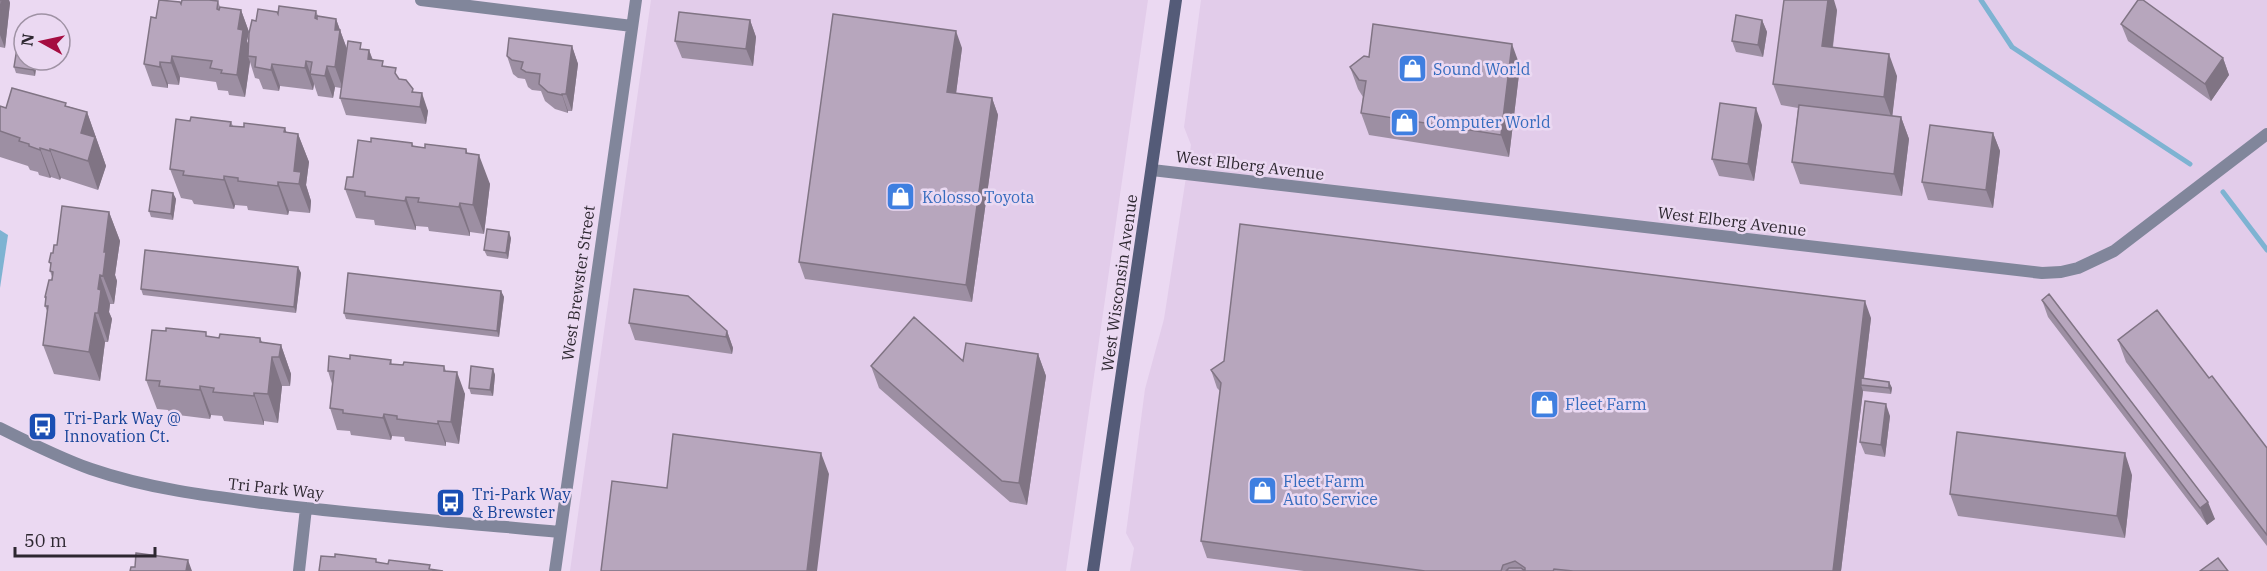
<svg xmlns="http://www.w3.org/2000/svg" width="2267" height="571" viewBox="0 0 2267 571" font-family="'IBM Plex Serif',serif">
<rect width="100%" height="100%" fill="#ebd9f2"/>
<path fill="#e2ccea" d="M651,0H1148L1066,571H570Z
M1201,0H2267V571H1130L1134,548L1126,533L1145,389L1164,319L1191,145L1184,127Z"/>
<path fill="#7eb3d2" d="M0,230L8,235L0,288Z"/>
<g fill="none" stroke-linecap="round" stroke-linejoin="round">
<path stroke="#7eb3d2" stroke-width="5" d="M1981,0L2012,47L2190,164
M2223,192L2267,250"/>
<path stroke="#81869b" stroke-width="12" d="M421,0L632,26
M1152,170L2042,273L2061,272L2078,268L2114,251L2267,134
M0,428C30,443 60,458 91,469C152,490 216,497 279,505C372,516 467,523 560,532
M299,571L306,508
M555,571L636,0"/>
<path stroke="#545b78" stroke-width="12" d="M1093,571L1176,0"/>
</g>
<path fill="#9d8fa3" d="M0,0H9L10,3L5,48L0,47Z
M218,1L220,7L241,10L249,32L247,41L248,44L256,21L278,14L316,11L318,16L336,19L347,49L369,50L373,60L385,67L414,92L428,111L426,124L346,115L340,98L341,88L335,87L333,98L318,96L314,84L313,90L280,86L279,91L263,89L259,79L255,78L250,62L245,97L229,95L228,91L218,90L216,82L180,77L179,85L168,84V88L152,86L144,64L181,4Z
M1837,10L1833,47L1897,76L1892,116L1901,117L1909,139L1902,196L1800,184L1792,162L1798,108L1781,105L1773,84Z
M750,20L756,37L753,66L682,58L675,41Z
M1762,20L1767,32L1763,57L1736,52L1732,41Z
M2121,24L2223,58L2229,75L2211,101L2128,41Z
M572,46L578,64L572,111H568V113L555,109L545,101L541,91L532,90L528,87L525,79L518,78L513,74L507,56Z
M962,48L956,93L992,98L998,115L972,302L805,279L799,262Z
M37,60L35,76L16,73L14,67Z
M1520,66L1509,157L1369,135L1361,113L1363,97L1358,89L1350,67Z
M0,106L6,108L67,106L87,112L106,166L98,190L61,178L60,180L51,177L50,178L39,175L38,172L30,170L28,166L0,157Z
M190,121L231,122L233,126L298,134L309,162L306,185L311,201L310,213L289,211L288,215L248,210L247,206L235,205L234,209L194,204L192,200L181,198L170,169Z
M1762,125L1754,181L1719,176L1712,159Z
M1993,133L2000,151L1993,208L1928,200L1922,182Z
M371,142L412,143L414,147L425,148L466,149L467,153L490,184L484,234L470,232V236L429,231L428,227L416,226V230L375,225L374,220L356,218L345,189L353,177Z
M173,193L176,199L173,220L151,217L149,211Z
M109,212L120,241L115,275L117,281L114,304H110L109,312L112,319L108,342H105L100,381L54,374L43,345L47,311L45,306L46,301L45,297L52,277L50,271L51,266L49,262L57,245Z
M511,238L508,259L487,256L484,250Z
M298,267L301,273L296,313L143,295L141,289Z
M501,291L504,297L499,337L346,319L344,313Z
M2042,300L2215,519L2207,525L2048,317Z
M1871,318L1864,378L1889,382L1892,388L1891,394L1863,391L1841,571H1304L1207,558L1201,541L1220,391L1217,388L1211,370Z
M629,323L727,331L733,348L732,354L635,340Z
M208,337L219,338H260L262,342L281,345L291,374L290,386H282L278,423L264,421V425L224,421L222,416L211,415L210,419L170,414L168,410L157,409L146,380Z
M2118,340L2209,378L2267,448V546L2126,362Z
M1038,354L1046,376L1027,505L1010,502L879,388L871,366L963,361Z
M350,359L391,360L392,364L403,365L444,366L446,371L465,394L459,444L446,442V446L405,441L404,437L392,436L391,440L351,435L350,431L337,430L330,408L332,384L328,371Z
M493,369L495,375L493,396L471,394L469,388Z
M1890,416L1885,457L1865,454L1860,442Z
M2132,475L2125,538L1958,516L1950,494Z"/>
<path fill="#807484" d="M2,0H9L10,3L5,48L0,35V18Z
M1828,0H1834L1837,10L1830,68L1822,46Z
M241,10L249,32L247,41L251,52L248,56L250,62L245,97L237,75L238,29Z
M336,19L348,52L343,89L335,67V30Z
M750,20L756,37L753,66L746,49Z
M1762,20L1767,32L1763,57L1758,45Z
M956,31L962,48L954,109L947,92Z
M1512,44L1520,66L1509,157L1501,135Z
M572,46L578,64L572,111L566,94Z
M369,50L375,67L368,59Z
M1889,54L1897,76L1892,119L1884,97Z
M172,56L180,77L179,85L171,63Z
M2223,58L2229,75L2211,101L2205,84Z
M34,60H37L35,76L33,70Z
M306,61L314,84L313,90L305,68Z
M160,62L168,84V88L160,67Z
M272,64L280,86L279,91L271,70Z
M327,66L335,87L333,98L325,76Z
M422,93L428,111L426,124L420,107Z
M562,94L568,111V113L562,95Z
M992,98L998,115L972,302L966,285Z
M1756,108L1762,125L1754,181L1748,164Z
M87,112L106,166L98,190L88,161L81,133Z
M1901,117L1909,139L1902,196L1894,174Z
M285,128L295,157L298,134L309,162L306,185L311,201L310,213L294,171L284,132Z
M1993,133L2000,151L1993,208L1986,190Z
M40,148L51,177L50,178L40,150Z
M50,149L61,178L60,180L50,151Z
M466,149L476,178L479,155L490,184L484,234L473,205L466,153Z
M224,176L235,205L234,209L224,180Z
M278,182L289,211L288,215L278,186Z
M173,193L176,199L173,220L171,214Z
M406,197L416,226V230L405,201Z
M460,203L470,232V236L459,207Z
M109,212L120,241L115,275L117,281L114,304L103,276L104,252Z
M509,232L511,238L508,259L506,253Z
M298,267L301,273L296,313L294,307Z
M100,275L110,304L109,312L112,319L108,342L98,313V289Z
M501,291L504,297L499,337L497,331Z
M1865,301L1871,318L1863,385H1861L1863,391L1841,571H1833Z
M95,313L105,342L100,381L89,352Z
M727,331L733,348L732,354L726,337Z
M260,338L271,367L272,357L282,386L278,423L268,394Z
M281,345L291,374L290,386L279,357Z
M1038,354L1046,376L1027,505L1019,483Z
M493,369L495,375L493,396L490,390Z
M457,372L465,394L459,444L451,422Z
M1889,382L1892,388L1891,394L1889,388Z
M200,386L211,415L210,419L200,390Z
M254,393L264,421V425L254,396Z
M1886,404L1890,416L1885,457L1881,445Z
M384,414L392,436L391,440L383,418Z
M438,421L446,442V446L438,424Z
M821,453L829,474L817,571H807Z
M2125,453L2132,475L2125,538L2117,516Z
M2208,502L2215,519L2207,525L2200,508Z
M188,560L192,571H186Z"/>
<path fill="#b7a6bd" stroke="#807484" stroke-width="1.5" d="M0,0H2L0,18Z
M159,0L180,2L181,4L182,0H209L218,1L217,9L219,10L220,7L241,10L238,29L243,30L237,75L221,73L222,70L210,68L212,61L172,56L171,63L160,62V67L144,64L151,17L156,18Z
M1784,0H1828L1822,46L1889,54L1884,97L1773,84Z
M2138,0H2143L2223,58L2205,84L2121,24Z
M279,6L316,11L315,18L317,19V16L336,19L335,30H340L335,67L327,66L325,76L310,74L312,62L306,61L305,68L272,64L271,70L255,67L256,57L248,56L249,33L252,20L256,21L258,9L277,12L278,14Z
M679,12L750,20L746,49L675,41Z
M833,14L956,31L947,92L992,98L966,285L799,262Z
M1736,15L1762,20L1758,45L1732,41Z
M1373,24L1512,44L1501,135L1361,113L1366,81L1359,80L1350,67L1364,56L1369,57Z
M509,38L572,46L566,94H562V95L548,92L539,84L540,74L526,72L521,69L523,62L512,60L507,56Z
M348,41L361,43L360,49L369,50L368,59L383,61L382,66L396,68L395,73L399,79L406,80L413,89L412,92L422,93L420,107L340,98Z
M17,48L24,49V60H34L33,70L14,67Z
M12,88L66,103L65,106L87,112L81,133L95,137L88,161L50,149V151L40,148V150L29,146V144L19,141L20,138L0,131V106L6,108Z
M1720,103L1756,108L1748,164L1712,159Z
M1799,105L1901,117L1894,174L1792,162Z
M191,117L231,122L230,126L244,127V123L285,128L284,132L298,134L294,171L301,172L299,184L278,182V186L238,181V178L224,176V180L183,175L184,171L170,169L176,119L190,121Z
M1930,125L1993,133L1986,190L1922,182Z
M371,138L412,143V146L425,148V144L466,149V153L479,155L473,205L460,203L459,207L418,202L419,198L406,197L405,201L365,196V192L345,189L347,177H353L358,140L371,142Z
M152,190L173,193L171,214L149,211Z
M62,206L109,212L104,252H106L103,276L100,275L98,289L101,290L98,313H95L89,352L43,345L48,306H45L46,297H45L49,280H52L53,272L50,271L51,263L49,262L51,253H53L54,245H57Z
M1240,224L1865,301L1833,571H1573L1554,569L1553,571H1525V568L1515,561L1503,565L1501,571H1425L1201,541L1221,383L1211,370L1224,361Z
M487,229L509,232L506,253L484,250Z
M145,250L298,267L294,307L141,289Z
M348,273L501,291L497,331L344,313Z
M634,289L688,296L727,331L726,337L629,323Z
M2049,294L2208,502L2200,508L2042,300Z
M2157,310L2209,378L2212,376L2267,448V535L2118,340Z
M914,317L963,361L966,343L1038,354L1019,483L1002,481L871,366Z
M166,328L206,332V336L219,338L220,334L260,338V342L281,345L279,357H272L268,394L254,393V396L213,392L214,388L200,386V390L159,386L160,381L146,380L152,330L166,331Z
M350,355L391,360L390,364L403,365L404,362L444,366V371L457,372L451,422L438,421V424L397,419V416L384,414L383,418L343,413V410L330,408L334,371H328L329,356L350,359Z
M471,366L493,369L490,390L469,388Z
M1861,378L1889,382V388L1861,385Z
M1865,401L1886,404L1881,445L1860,442Z
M1957,432L2125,453L2117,516L1950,494Z
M673,434L821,453L807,571H601L612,481L667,488Z
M136,553L188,560L186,571H130L131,567H135Z
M335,554L376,559V562L388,564L389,560L430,565L429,569L443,571H319L321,556L335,557Z
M2218,558L2228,571H2200Z
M1509,568H1521L1525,571H1506Z"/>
<defs>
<symbol id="shop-square" viewBox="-11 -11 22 22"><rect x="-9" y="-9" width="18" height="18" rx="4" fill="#3f7fe0" stroke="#ebd9f2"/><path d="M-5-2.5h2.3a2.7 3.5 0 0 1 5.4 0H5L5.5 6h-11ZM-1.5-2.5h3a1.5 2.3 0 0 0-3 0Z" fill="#fff"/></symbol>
<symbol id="bus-square" viewBox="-11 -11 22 22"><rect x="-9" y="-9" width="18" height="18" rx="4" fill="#1a4fb4" stroke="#ebd9f2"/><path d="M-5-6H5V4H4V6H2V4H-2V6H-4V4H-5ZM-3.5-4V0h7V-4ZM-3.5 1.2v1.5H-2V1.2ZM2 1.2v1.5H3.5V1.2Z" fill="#fff"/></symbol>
</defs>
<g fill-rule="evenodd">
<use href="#shop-square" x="1396" y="52" width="33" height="33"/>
<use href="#shop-square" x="1388" y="106" width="33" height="33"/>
<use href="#shop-square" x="884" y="180" width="33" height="33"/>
<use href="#shop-square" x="1528" y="388" width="33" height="33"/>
<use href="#bus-square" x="26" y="410" width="33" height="33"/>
<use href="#shop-square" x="1246" y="474" width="33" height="33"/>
<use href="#bus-square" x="434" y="486" width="33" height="33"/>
</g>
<g text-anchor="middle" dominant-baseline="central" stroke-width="5" stroke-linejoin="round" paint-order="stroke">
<g font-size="16" fill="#366cbe" stroke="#ebd9f2" text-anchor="start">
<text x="1433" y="69">Sound World</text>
<text x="1426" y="122">Computer World</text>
<text x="922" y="197">Kolosso Toyota</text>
<text x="1565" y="404">Fleet Farm</text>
<text x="1283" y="481">Fleet Farm<tspan x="1283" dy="18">Auto Service</tspan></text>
</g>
<g font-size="16" fill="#2d2730" stroke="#ebd9f2">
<text transform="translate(1250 165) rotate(7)">West Elberg Avenue</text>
<text transform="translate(1732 221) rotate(7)">West Elberg Avenue</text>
<text transform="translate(578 283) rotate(-82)">West Brewster Street</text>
<text transform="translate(1119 283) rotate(-82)">West Wisconsin Avenue</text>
<text transform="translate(276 488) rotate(6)">Tri Park Way</text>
</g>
<g font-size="16" fill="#164399" stroke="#ebd9f2" text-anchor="start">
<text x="64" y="418">Tri-Park Way @<tspan x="64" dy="18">Innovation Ct.</tspan></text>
<text x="472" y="494">Tri-Park Way<tspan x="472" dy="18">&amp; Brewster</tspan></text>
</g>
</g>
<g transform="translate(42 42) rotate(278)"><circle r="28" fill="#ebd9f2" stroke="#9f92a4" stroke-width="1.5"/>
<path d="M0-4.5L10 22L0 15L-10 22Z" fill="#a50d41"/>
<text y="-9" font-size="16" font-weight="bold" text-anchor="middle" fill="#2d2730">N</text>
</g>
<path d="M15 547v9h140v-9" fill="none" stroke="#2d2730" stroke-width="3"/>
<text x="24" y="547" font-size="18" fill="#2d2730" stroke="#ebd9f2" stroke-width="4.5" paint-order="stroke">50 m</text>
</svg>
